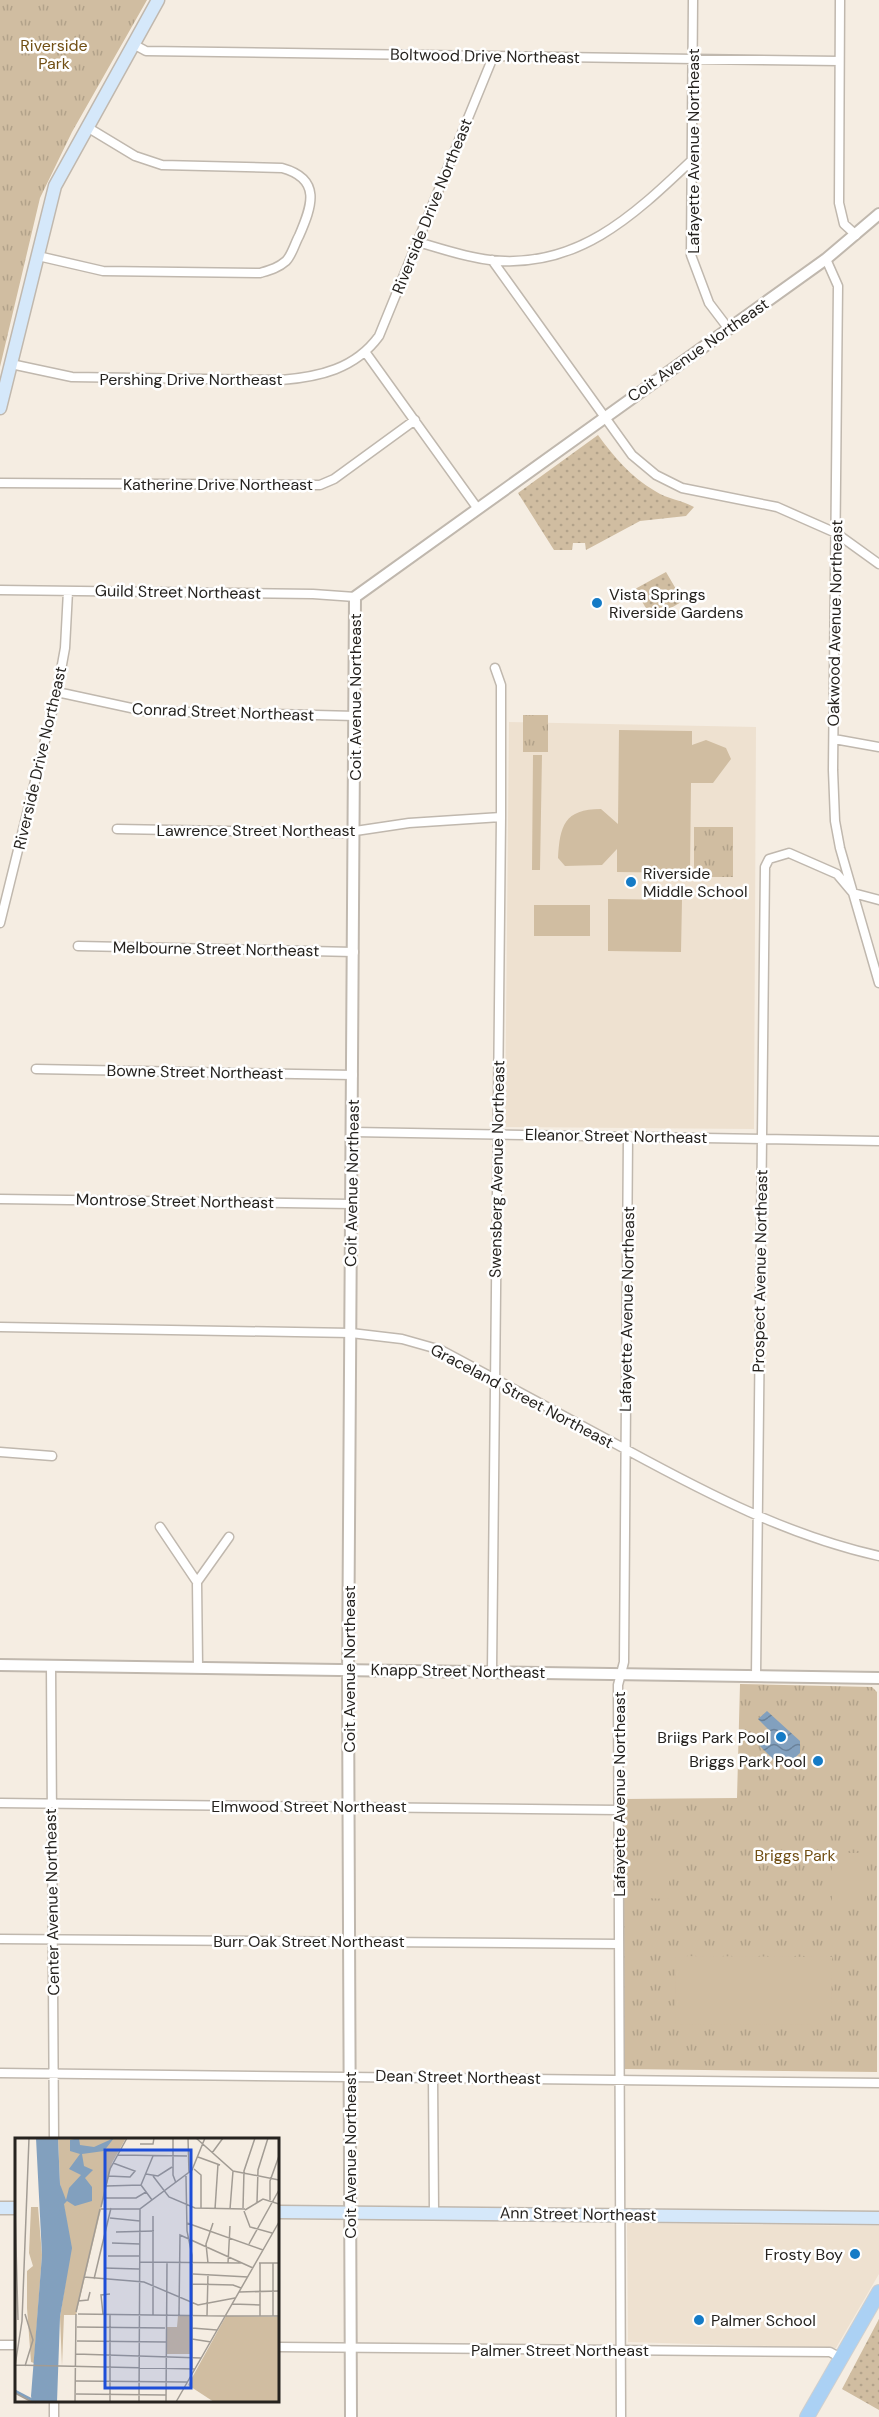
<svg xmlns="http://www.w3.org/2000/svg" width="879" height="2417" viewBox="0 0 879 2417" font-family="'DM Sans',sans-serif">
<defs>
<pattern id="grass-dots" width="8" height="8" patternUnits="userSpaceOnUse" patternTransform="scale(1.5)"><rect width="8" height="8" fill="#d0bda1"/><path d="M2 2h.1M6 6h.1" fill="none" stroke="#b2a28a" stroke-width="1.8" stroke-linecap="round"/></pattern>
<pattern id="park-tufts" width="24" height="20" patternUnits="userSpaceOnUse" patternTransform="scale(1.5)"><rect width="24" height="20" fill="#d0bda1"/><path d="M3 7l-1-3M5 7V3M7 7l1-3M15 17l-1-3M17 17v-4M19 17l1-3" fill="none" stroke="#b2a28a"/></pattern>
<pattern id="water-waves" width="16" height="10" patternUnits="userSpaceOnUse" patternTransform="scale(1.5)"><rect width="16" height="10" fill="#82a0be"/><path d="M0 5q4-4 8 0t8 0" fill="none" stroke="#6a829a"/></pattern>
</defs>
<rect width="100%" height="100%" fill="#f5ede2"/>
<path fill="#eee1d0" d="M509,722L756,727L754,1129L505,1127Z
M627,2223L879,2226V2274L836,2348L628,2342Z"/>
<path fill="url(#grass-dots)" d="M598,435C614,457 631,477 655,491C667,499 682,500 694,507L686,516L640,521L586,550L585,543H573L572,550H554L518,493Z
M666,572L683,601L652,619L635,589Z
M879,2319V2410L842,2389Z"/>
<path fill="url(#park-tufts)" d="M0,0H147L72,132L40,198L0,367Z
M523,715H548V752H523Z
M694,827H733V877H694Z
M740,1684L872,1687L877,1692V2072L624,2069V1799L737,1798Z"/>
<path fill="#d0bda1" d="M619,730L692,731V745L706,740L726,748L731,759L713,783H691L690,873L617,872V849L602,865L565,866L558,858C560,826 564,809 601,809L618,824Z
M533,755H542L540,870H532Z
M608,899L682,900L681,952L608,951Z
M534,905H590V936H534Z
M832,1853H867V1902H832Z
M644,1860H669V1899L644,1898Z
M676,1956L832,1957L831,2025L675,2024Z"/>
<path fill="url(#water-waves)" d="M767,1711L800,1741V1753L789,1763H777L758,1744L771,1732L758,1719Z"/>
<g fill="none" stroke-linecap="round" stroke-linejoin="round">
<defs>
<path id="minor" d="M693,0L691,255L709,303L728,328
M840,0L839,203L844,224L856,235
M133,44L146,51L839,61
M418,242C442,249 465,257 490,260C577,270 634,215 692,160
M38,256L103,271L260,273C270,270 278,268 286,261C292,255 295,243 299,236C312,206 322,179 282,168L162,165L135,156L87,127
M826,259L838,286L833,770L835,821L840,848L879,983
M492,260L632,455L656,475L682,488L777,507L836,533L879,564
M366,353L478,509
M11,364L72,377L281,380C319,377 355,369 379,336L493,57
M0,483L320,485L334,479L415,420
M0,590L313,594L355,597
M57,692L145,711L356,716
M834,739L879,747
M117,829L342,833L409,823L501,817
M0,923L57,692L65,648L68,591
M78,946L354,952
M36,1069L353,1075
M353,1132L879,1141
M0,1199L351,1204
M0,1327L351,1333L402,1339L441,1350C503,1384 565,1417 627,1450C708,1494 789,1536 879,1556
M0,1452L52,1456
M160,1527L197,1582
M197,1582L198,1667
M197,1582L229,1537
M51,1665L54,2140
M492,1671L501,817V685L495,668
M756,1676L765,867L769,859L789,853L837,874L853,893L879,900
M0,1803L618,1810
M0,1939L619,1944
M0,2073L879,2083
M433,2077L434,2212
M0,2345H16
M278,2347L830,2352L841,2358
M54,2400V2417
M621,2417L618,1685L624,1662L628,1136"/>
<path id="tertiary" d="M0,1665L879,1678
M351,2417L348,1681L355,597L826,259L879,214"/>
<path id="secondary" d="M0,408L55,186L158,0
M0,2208H16
M278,2212L879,2218"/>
<path id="primary" d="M807,2417L879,2292"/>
</defs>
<use href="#minor" stroke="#c0b8ae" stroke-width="11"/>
<use href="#tertiary" stroke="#c0b8ae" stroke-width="14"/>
<use href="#secondary" stroke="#c0b8ae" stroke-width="15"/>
<use href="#primary" stroke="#cfcfce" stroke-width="16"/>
<use href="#minor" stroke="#fff" stroke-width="8"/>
<use href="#tertiary" stroke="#fff" stroke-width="10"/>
<use href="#secondary" stroke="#d5e8fa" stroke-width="12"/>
<use href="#primary" stroke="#abd1f4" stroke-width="14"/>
</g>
<g fill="#157bc6" stroke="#fff" stroke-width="2">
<circle cx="597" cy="603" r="6"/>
<circle cx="631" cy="882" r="6"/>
<circle cx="781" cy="1737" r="6"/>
<circle cx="818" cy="1761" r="6"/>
<circle cx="855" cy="2254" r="6"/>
<circle cx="699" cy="2320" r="6"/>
</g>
<g text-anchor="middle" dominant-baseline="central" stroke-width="5" stroke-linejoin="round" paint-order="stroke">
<g font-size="16" fill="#714f14" stroke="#fff">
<text x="54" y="45">Riverside<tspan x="54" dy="18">Park</tspan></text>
<text x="795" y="1855">Briggs Park</text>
</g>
<g font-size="16" fill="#26231f" stroke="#fff">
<text transform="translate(485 56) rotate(1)">Boltwood Drive Northeast</text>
<text transform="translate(693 151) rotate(-90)">Lafayette Avenue Northeast</text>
<text transform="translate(432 206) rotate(-68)">Riverside Drive Northeast</text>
<text transform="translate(698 350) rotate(-35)">Coit Avenue Northeast</text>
<text x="191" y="379">Pershing Drive Northeast</text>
<text x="218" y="484">Katherine Drive Northeast</text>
<text transform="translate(178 592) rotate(1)">Guild Street Northeast</text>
<text transform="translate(835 623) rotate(-89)">Oakwood Avenue Northeast</text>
<text transform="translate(355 697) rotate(-90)">Coit Avenue Northeast</text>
<text transform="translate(223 712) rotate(2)">Conrad Street Northeast</text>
<text transform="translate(40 758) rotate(-77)">Riverside Drive Northeast</text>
<text x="256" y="830">Lawrence Street Northeast</text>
<text transform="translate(216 949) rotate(1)">Melbourne Street Northeast</text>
<text transform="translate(195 1072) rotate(1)">Bowne Street Northeast</text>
<text transform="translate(616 1136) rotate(1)">Eleanor Street Northeast</text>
<text transform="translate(497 1169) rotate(-89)">Swensberg Avenue Northeast</text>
<text transform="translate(352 1183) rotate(-89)">Coit Avenue Northeast</text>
<text transform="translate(175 1201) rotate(1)">Montrose Street Northeast</text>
<text transform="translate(760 1271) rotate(-89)">Prospect Avenue Northeast</text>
<text transform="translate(627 1309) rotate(-89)">Lafayette Avenue Northeast</text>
<text transform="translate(522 1396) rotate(28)">Graceland Street Northeast</text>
<text transform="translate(349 1669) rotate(-90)">Coit Avenue Northeast</text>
<text transform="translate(458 1671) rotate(1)">Knapp Street Northeast</text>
<text transform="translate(619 1794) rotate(-90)">Lafayette Avenue Northeast</text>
<text x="309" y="1806">Elmwood Street Northeast</text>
<text transform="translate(52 1902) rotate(-91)">Center Avenue Northeast</text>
<text x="309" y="1941">Burr Oak Street Northeast</text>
<text transform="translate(458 2077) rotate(1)">Dean Street Northeast</text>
<text transform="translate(350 2155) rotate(-90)">Coit Avenue Northeast</text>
<text transform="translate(578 2214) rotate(1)">Ann Street Northeast</text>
<text x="560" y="2350">Palmer Street Northeast</text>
</g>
<g font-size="16" fill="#26231f" stroke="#fff" text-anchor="start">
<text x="609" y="594">Vista Springs<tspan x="609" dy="18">Riverside Gardens</tspan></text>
<text x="643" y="873">Riverside<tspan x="643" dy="18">Middle School</tspan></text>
<text x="769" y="1737" text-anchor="end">Briigs Park Pool</text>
<text x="806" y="1761" text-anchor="end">Briggs Park Pool</text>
<text x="843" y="2254" text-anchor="end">Frosty Boy</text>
<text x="711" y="2320">Palmer School</text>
</g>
</g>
<g transform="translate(15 2138)">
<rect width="264" height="264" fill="#f5ede2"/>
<path d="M211,178L264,179V264H199L173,247Z" fill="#d0bda1"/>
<path d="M16,69H23L27,117L19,225L16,224L12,170V133L18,128L14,115Z" fill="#d0bda1"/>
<path d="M43,0H111L97,25L61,177H49L47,228L45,179L56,109L45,46ZM163,178H176V216H151V189H162Z" fill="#d0bda1"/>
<path d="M21,0H43L45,46L51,62L54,50L66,37L54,31L65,16L55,13V2L64,0L65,7L79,9L99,0L89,13L67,16L69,28L78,32L70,40L77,49V63L60,68L52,63L49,66L57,110L45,179L42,264H17L16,258L27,117Z" fill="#82a0be"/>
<path fill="none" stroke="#82a0be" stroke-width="3" d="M0,253L21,264"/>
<path fill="none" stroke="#a29c94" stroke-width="1.5" d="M158,0V37L161,45M173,0L174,35M181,0L218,33L264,42M125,6H138L139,0M197,15L208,0M103,17L172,18M183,19L205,27M179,31L186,37V71M131,36L143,38L157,29M93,38L115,39L120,33L98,25M138,38L154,59L180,70L230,71M171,38L172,93L177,117V231M126,47L138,18M126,47L137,62M91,48L126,47M88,60H121L131,54M255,62V43L264,18M242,64L243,32L253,0M86,69L95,31L112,0M228,70L229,33L240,0M0,71L3,182M86,71H125M200,71L203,26M215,71L218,33M230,72L248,61L264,66M229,73L235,89L257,95M95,80L125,83M172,85L248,112M101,94L139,93M97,105L125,106M234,106L264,52M93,118H124M124,124L226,125M193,125L191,106L198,85M213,125L215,88M244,125H264M89,130L124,131M178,136L233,139M69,139L129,144L183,167L220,160M79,141L96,70M177,146L218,147L226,150M224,154L264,153M63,163L73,162L75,154M217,166L245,167M61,174L85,71M63,176L210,178M88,176L86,157L95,156M95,176V264M138,177V78M164,177L165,97L238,130M192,178L193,136M210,178H264M245,178V125M258,178V125M62,189L150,190M177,190L202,192M177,201L196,204M62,203L151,204M61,216L186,220M0,227L180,231M0,228L7,183L14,0M10,228L18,202L10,176M61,243L172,244M0,255L17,264M61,256L151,257M60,264L61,176M124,264L125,71L177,32L190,0M151,264L152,124M161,264L264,84"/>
<path fill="#1d4ed8" fill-opacity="0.15" stroke="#1d4ed8" stroke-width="3" d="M90,12H176V250H90Z"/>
<rect width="264" height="264" fill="none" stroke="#26231f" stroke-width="3"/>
</g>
</svg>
